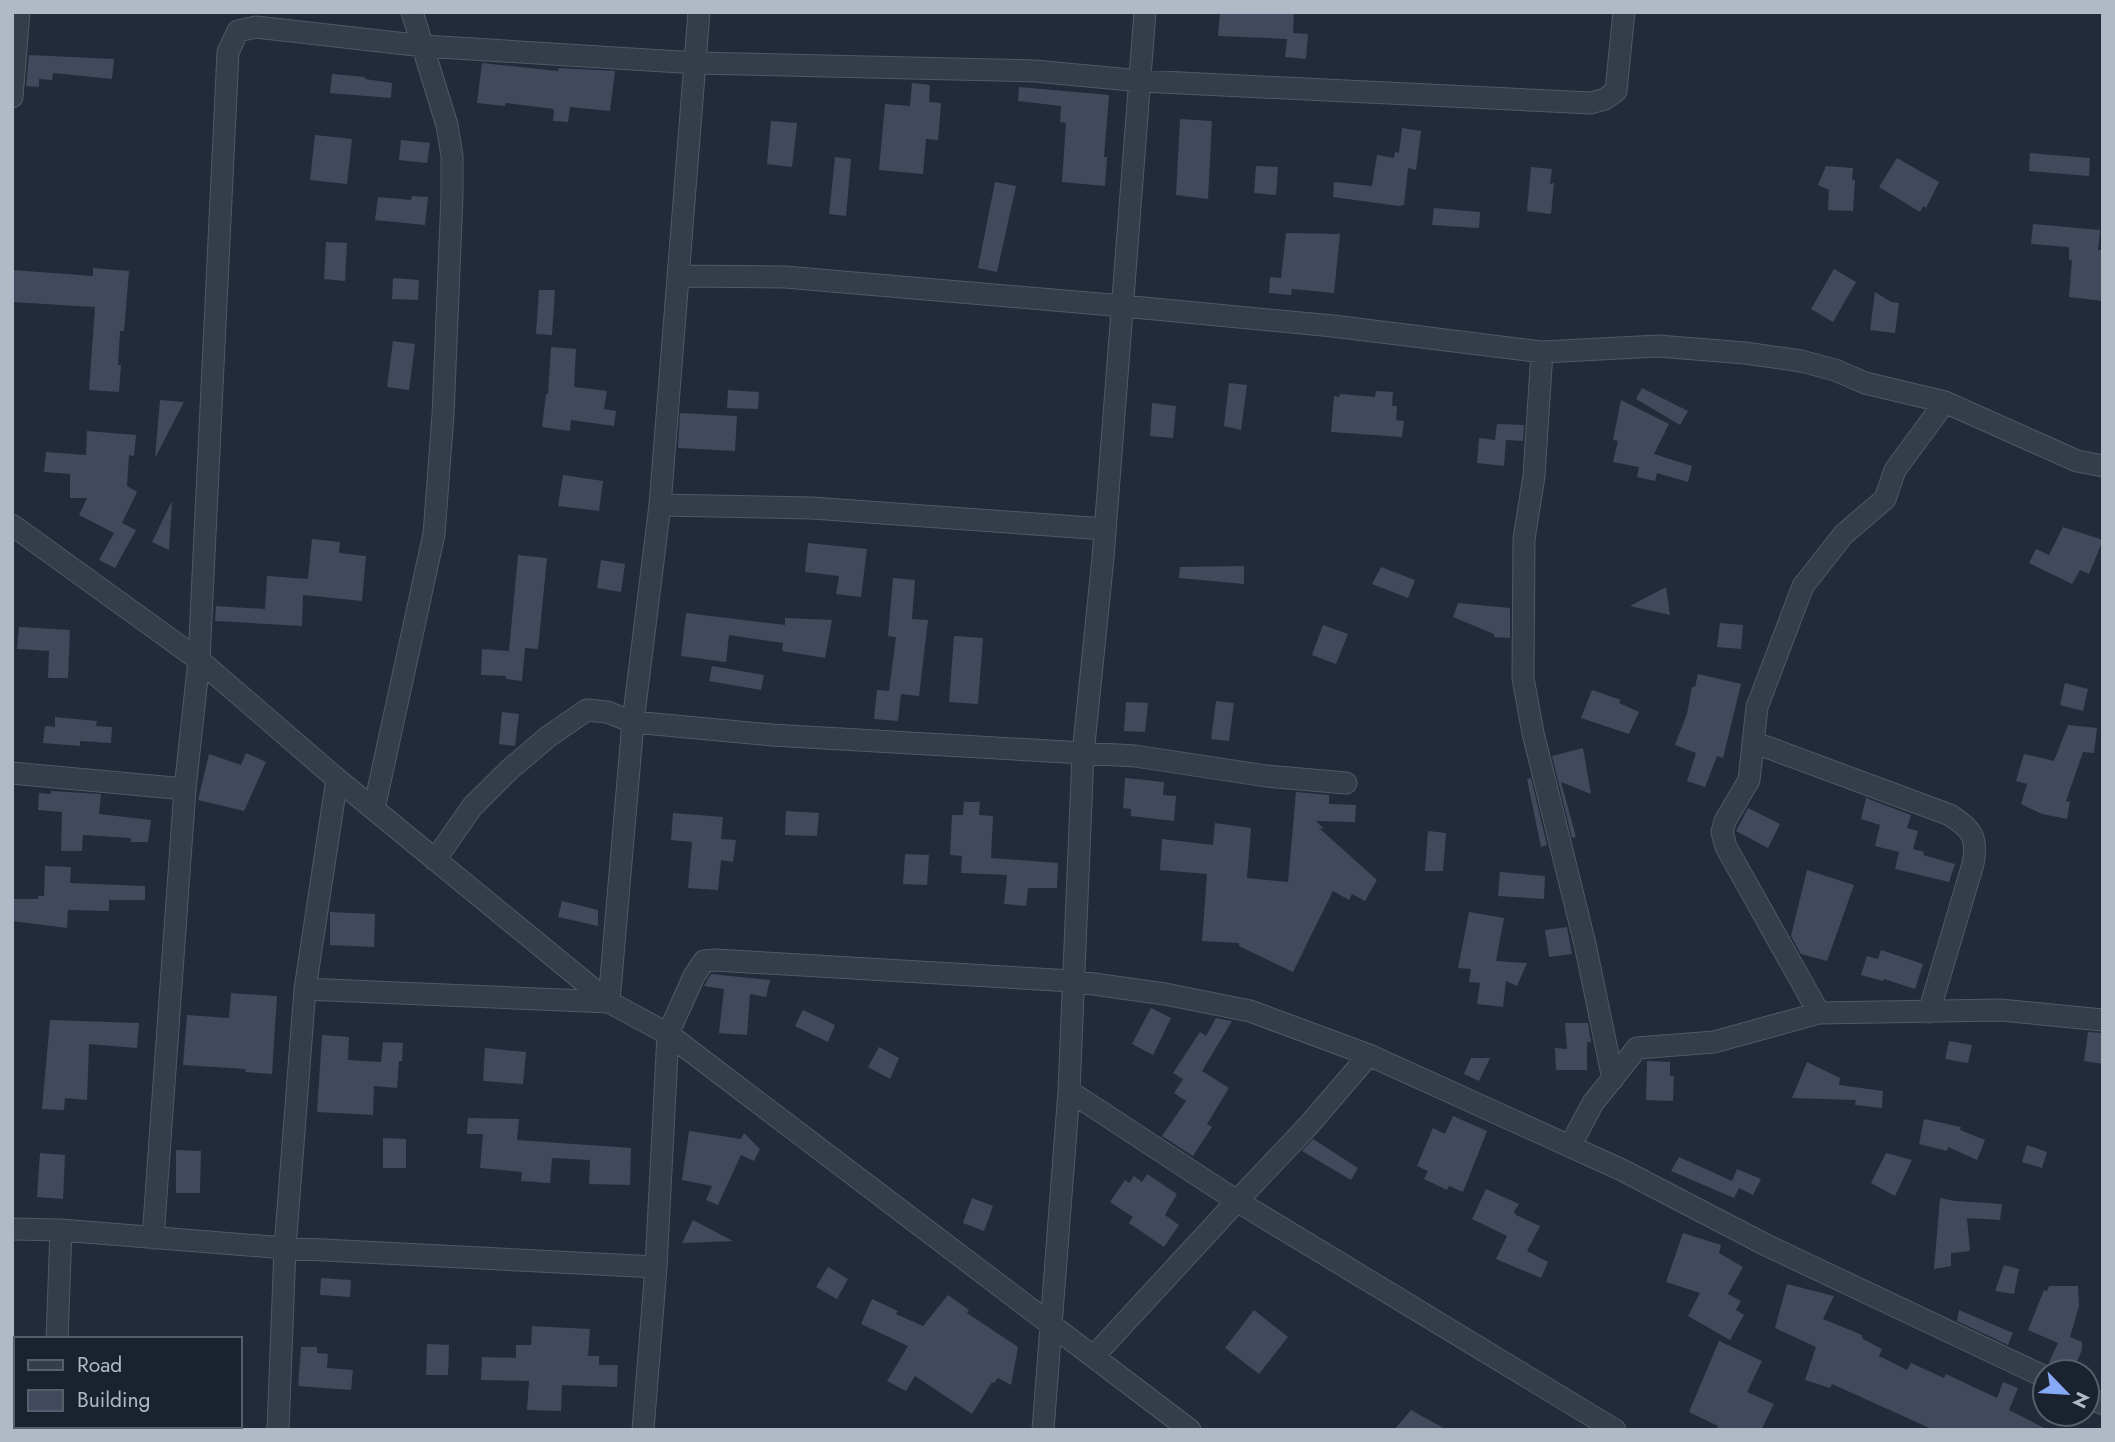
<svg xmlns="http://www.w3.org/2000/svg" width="2115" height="1442" viewBox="0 0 2115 1442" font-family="Jost,sans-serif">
<rect width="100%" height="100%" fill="#222b3a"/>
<path fill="#414a5c" d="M1220,12H1294L1293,33L1308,34L1306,59L1285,57L1287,39L1218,36Z
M29,55L114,59L112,79L53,73L52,80L39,79V87L26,86Z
M482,63L558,71L559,68L615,71L610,111L570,107L568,122L553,121L554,109L506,103L505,106L477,103Z
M332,74L365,77V79L392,83L391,98L330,93Z
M912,83L930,85L929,102L941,103L938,140L926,139L923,174L879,170L885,104L910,106Z
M1019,87L1109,95L1104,157H1107L1105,186L1062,182L1066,123L1060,122L1061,106L1018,101Z
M1180,119L1212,121L1208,199L1176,195Z
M771,121L797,123L792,167L767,164Z
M1402,128L1421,131L1416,170L1408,168L1404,205L1399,206L1333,197L1334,182L1372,186L1377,155L1394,158L1395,152L1399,153Z
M315,135L352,139L347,184L310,180Z
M401,140L430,143L427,163L399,160Z
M2030,153L2090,158L2089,176L2029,171Z
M835,157L851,159L846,216L829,214Z
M1897,158L1939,182L1926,208L1923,206L1920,212L1879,187Z
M1256,166L1278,167L1276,195L1254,193Z
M1826,166L1853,168L1852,180H1855L1853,211L1828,210L1829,190L1818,185Z
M1531,167L1552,169L1550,184L1554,183L1551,214L1527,211Z
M995,182L1016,186L997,272L978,268Z
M412,196L428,197L425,225L375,220L378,197L411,200Z
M1434,208L1480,212L1479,228L1432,225Z
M2033,224L2100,230L2098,250H2103V301L2069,297L2072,260H2069V247L2031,244Z
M1286,233L1340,234L1334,293L1292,289L1291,295L1269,293L1270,277L1281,278Z
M326,242L347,243L345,281L324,279Z
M93,268L129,271L124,331H120L118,365H121L119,392L89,390L95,307L12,302V270L93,276Z
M1834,269L1856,282L1833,322L1811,309Z
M393,278L419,280L418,300L392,299Z
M539,290H555L552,335L536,334Z
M1875,292L1891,302L1899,303L1895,333L1870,330Z
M393,341L415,344L409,390L387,387Z
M551,347L576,349L574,387L607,391L604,409L616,411L614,426L571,420L570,431L542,427L546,394H548Z
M1229,383L1247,385L1241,430L1224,426Z
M1642,388L1688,411L1680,425L1636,399Z
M728,390L759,392L758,409L727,408Z
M1376,391L1393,392L1392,406H1397L1396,420L1404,421L1402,437L1331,432L1334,396L1339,397L1340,394L1375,397Z
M160,400L184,402L155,458Z
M1621,400L1669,424L1654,454L1692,466L1688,482L1657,473L1655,481L1637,477L1639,467L1613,462L1618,441L1613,440Z
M1152,403L1176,406L1173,438L1150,436Z
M680,413L737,416L735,451L678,448Z
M1497,424L1524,425L1523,441L1506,440L1504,466L1477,463L1479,438L1495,440Z
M87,431L136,435L134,456L129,455L127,486L137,492L122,523L136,530L115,568L99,560L114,533L79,515L87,498H70V474L44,472L46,452L86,455Z
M563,475L603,481L599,511L558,506Z
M172,501L169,550L152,542Z
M2063,527L2103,540L2089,574L2080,570L2072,584L2029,563L2036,549L2049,555Z
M312,539L340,542L339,553L366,556L362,601L303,595L302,626L215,621L216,606L265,609L267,576L308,579Z
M808,543L867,549L861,597L836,594L839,576L805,572Z
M518,555L547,558L538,649L525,648L522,681L506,679V676L481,675L482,649L509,651Z
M601,560L625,564L621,592L597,588Z
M1244,566V584L1179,578L1180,567Z
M1381,567L1415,580L1408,598L1372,584Z
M893,578L915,580L912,619L928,620L919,696L901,694L898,721L874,719L877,690L889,691L896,637L888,636Z
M1666,587L1670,615L1630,606Z
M1458,603L1510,608V638L1494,637V634L1453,617Z
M686,613L785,625V618L832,620L825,658L782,651L783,643L729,635L726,662L681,656Z
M1720,623L1743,625L1741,649L1717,647Z
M1323,625L1348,634L1336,664L1312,655Z
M19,627L70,630L68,678H48L49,651L17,649Z
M954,636L983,638L978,704L949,702Z
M712,666L764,675L761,690L709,681Z
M1698,674L1741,684L1723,758L1717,756L1705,787L1687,781L1696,753L1675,745L1687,714L1692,687H1695Z
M2065,683L2088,689L2083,711L2060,705Z
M1592,690L1621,700L1619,703L1639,712L1629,734L1581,718Z
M1216,701L1234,703L1229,741L1211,739Z
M1126,702L1148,703L1145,732L1124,731Z
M502,712L519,714L515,746L499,744Z
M55,717L97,721L96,726L112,727L111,743L80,741V746L43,743L45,726L55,727Z
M2068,725L2097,728L2094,753L2083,752L2066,801L2070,802L2067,819L2042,814L2021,804L2027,784L2016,781L2024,754L2054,761Z
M1583,748L1591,794L1561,782L1576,837L1572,838L1552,756Z
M246,753L266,762L244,811L198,800L209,754L241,765Z
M1125,778L1164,782L1163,795L1176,796L1174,821L1131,816V809L1123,808Z
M1531,778L1547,845L1541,847L1527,779Z
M51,791L101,794L99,814L151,820L148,842H131V838L83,835L82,851H61L62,812L38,810L39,793L51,794Z
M1296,792L1329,795V804L1356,805L1355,822L1316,821L1324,829L1319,828L1377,880L1365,901L1352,894L1349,900L1333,891L1293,972L1239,946V943L1202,941L1207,874L1160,870L1162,839L1213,845L1215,823L1251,828L1247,878L1288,882Z
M1866,798L1911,815L1907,828L1918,831L1913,849L1924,852L1923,855L1955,864L1949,882L1895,869L1899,852L1875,846L1880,825L1861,819Z
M964,802H980L979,815L993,816L991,858L1058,863L1057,888H1028L1026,906L1004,904L1007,875L961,873L962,856L950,855L952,815H963Z
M1748,808L1780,824L1768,848L1736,831Z
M786,811L819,813L817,836L785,835Z
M673,813L723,817L721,839L736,840L733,862L721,860L718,890L688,888L692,842L671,840Z
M1428,831L1446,833L1443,871H1425Z
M905,854L929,855L927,885L903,884Z
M45,866L71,867L70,883L145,886V900H109V911L68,910L67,928L12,921V899H38V896H44Z
M1807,870L1854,885L1827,961L1801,954L1791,936Z
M1500,872L1545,876L1544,899L1498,896Z
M562,901L598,910V926L558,917Z
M330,912L375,914L374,947L330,945Z
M1469,912L1504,918L1496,961L1527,963L1517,986L1506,981L1503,1007L1477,1004L1480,983L1469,982L1471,969L1458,968Z
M1567,927L1572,954L1549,957L1545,930Z
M1881,950L1923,964L1915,989L1884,979L1883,981L1861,975L1867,956L1878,959Z
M711,974L770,980L766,997L750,994L747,1035L719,1033L724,989L704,986Z
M231,993L277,996L272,1074L245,1072L246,1069L183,1065L187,1015L229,1018Z
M1151,1008L1171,1018L1153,1055L1132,1044Z
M803,1010L835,1025L828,1042L795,1026Z
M1216,1018L1232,1021L1202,1071L1229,1088L1207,1124L1212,1127L1193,1156L1162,1136L1186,1101L1174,1093L1183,1079L1173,1073L1200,1032L1206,1036Z
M50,1020L139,1023L137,1048L89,1044L87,1100L65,1098L64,1110L42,1109Z
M1565,1023H1588L1591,1042H1587V1070H1556L1555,1048L1567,1049Z
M2088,1032L2103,1033V1064L2084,1061Z
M322,1035L349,1037L348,1060L381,1062L383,1042L403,1043L402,1061H399L397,1088L374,1086L373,1115L317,1112Z
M1949,1041L1972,1045L1968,1063L1945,1059Z
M879,1047L899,1058L890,1079L868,1067Z
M485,1048L526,1052L523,1084L483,1081Z
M1471,1058H1490L1479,1081L1464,1074Z
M1647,1061L1670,1062V1076H1674L1673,1101L1646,1100Z
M1807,1062L1840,1078L1839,1085L1883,1091L1882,1108L1855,1105L1856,1100L1792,1098Z
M1453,1116L1487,1131L1463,1192L1449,1186L1447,1190L1424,1179L1428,1171L1417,1166L1433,1128L1445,1134Z
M468,1118L519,1119L517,1140L631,1148L630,1185L589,1184L590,1160L552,1158L550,1183L521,1181L522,1172L480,1168L483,1134H467Z
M1924,1119L1961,1127L1960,1130L1985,1140L1977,1160L1948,1147L1947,1151L1919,1144Z
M689,1131L741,1139L744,1133L760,1149L754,1161L741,1155L718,1205L706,1200L712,1186L682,1180Z
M383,1138L406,1139V1168H383Z
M1313,1139L1358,1168L1351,1180L1302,1151Z
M2027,1145L2047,1152L2042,1168L2022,1162Z
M176,1150L201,1151L200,1193H176Z
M40,1153L65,1155L63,1199L37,1197Z
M1886,1153L1912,1160L1895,1196L1871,1183Z
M1679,1157L1732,1181L1737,1169L1761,1179L1753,1195L1739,1188L1734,1198L1671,1171Z
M1147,1174L1177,1194L1165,1215L1179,1225L1164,1247L1129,1223L1133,1217L1110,1202L1125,1180L1129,1183L1134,1176L1142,1182Z
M1486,1189L1519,1204L1514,1212L1516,1215L1540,1226L1527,1251L1548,1262L1541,1278L1496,1259L1507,1236L1472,1219Z
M972,1198L993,1206L984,1231L963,1223Z
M1940,1198L1955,1201L2002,1204L2000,1220L1967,1218L1970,1251L1951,1253V1266L1934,1269Z
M693,1220L733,1241L682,1243Z
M1683,1233L1721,1245L1719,1253L1743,1267L1728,1294L1741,1301L1736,1310L1744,1315L1730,1340L1688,1316L1700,1293L1666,1282Z
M2004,1265L2019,1269L2014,1294L1995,1291Z
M828,1267L848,1279L837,1299L816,1287Z
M321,1278L351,1280L350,1297L320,1295Z
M1787,1284L1834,1296L1823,1319L1862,1335L1863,1339L1882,1349L1879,1356L1907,1370L1911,1363L1944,1378L1946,1374L1997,1398L2003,1382L2018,1388L2009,1410L2048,1430H1934L1832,1384L1830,1388L1805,1380L1816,1347L1775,1328Z
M2049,1286H2078L2079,1306L2070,1337L2082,1342V1350L2072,1372L2049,1362L2058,1343L2028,1330L2044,1290L2047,1291Z
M948,1295L969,1310L967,1313L1018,1347L1011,1385L998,1378L994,1383L992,1382L972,1414L915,1376L906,1391L887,1381L908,1346L861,1324L872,1299L898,1311L896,1314L923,1326Z
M1254,1310L1288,1337L1259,1374L1225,1348Z
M1959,1310L2013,1333L2008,1345L1957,1321Z
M532,1326L590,1329L588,1356H599V1365H618L617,1387L562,1385L561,1411L527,1410L529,1381L481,1380L482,1357L516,1358V1345H531Z
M1719,1341L1762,1361L1747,1392L1774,1404L1761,1430H1717L1718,1426L1689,1412Z
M427,1344L449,1345L448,1375H426Z
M301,1347H317V1353L328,1354L327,1368L353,1370L351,1390L298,1386Z
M1411,1410L1447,1430H1394Z"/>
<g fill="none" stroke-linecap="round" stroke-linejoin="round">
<defs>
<path id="minor" d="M12,97L19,12
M678,276L785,277L1123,306L1333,326L1542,352
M660,505L812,508L1105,529
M12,525L199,660L337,779L609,1002L668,1034L1190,1430
M1753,742L1950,815C1972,829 1978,837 1973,864L1929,1012
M12,773L185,789
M374,809L434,534L443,415L452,196V156L447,125L412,12
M435,860L472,807L509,770L549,736L587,710L607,712L633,722L772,735L1135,756L1266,776L1346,783
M305,989L609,1002L633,722L660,505L699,12
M1819,1013L1726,847L1722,832L1725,821L1749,780L1757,707L1803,586L1844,534L1885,499L1895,470L1945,402
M1369,1055L1308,1126L1237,1201L1615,1430
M1613,1079L1585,944L1533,733L1523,678L1524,539L1534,476L1542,352L1658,346L1745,353L1801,361L1835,370L1865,383L1945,402L2077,461L2103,466
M1069,1091L1237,1201L1094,1356
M1570,1146L1593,1103L1637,1048L1714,1042L1819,1013L2000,1010L2103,1020
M12,1229L61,1230L285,1248L656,1267
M153,1238L185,789L199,660L228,52L238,31L256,27L424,46L696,63L1035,71L1141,81L1591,103L1605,99L1616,91L1624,12
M57,1339L61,1230
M2087,1397L2103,1404
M53,1430V1426
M278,1430L285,1248L305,989L337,779
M643,1430L656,1267L668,1034L694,976L704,961L715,960L1072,981L1165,994L1250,1011L1369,1055L1622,1170L1766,1245L2045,1377
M1043,1430L1069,1091L1083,754L1103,558L1145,12"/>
</defs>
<use href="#minor" stroke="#515865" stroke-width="23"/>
<use href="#minor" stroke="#363d4a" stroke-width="21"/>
</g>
<rect width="2115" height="1442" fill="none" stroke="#b1b8c6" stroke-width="28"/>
<rect x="14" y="1337" width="228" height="91" fill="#1b222f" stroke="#575e6b" stroke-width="2"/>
<rect x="28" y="1360" width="35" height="10" fill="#363d4a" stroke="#575e6b" stroke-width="2"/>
<text x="77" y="1372" font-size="21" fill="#b1b8c6">Road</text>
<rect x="28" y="1390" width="35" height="21" fill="#414a5c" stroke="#575e6b" stroke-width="2"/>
<text x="77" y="1407" font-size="21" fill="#b1b8c6">Building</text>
<g transform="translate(2066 1393) rotate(115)"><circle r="33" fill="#1b222f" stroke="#575e6b" stroke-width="2"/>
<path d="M0-5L12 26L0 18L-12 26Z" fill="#86a9f6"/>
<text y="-10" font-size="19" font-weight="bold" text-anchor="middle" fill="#b1b8c6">N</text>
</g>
</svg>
